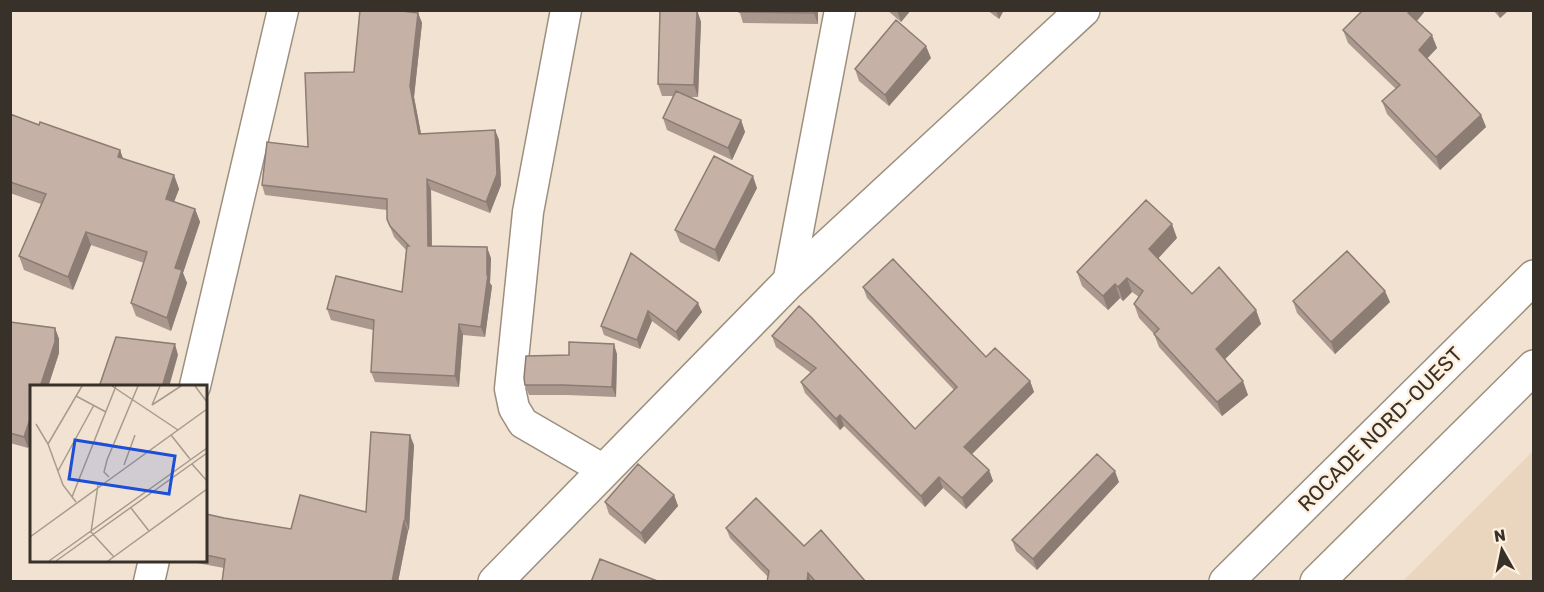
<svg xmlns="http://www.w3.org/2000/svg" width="1544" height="592" viewBox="0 0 1544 592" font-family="Rubik,sans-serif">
<rect width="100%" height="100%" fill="#f1e2d1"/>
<path fill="#ead6be" d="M1533,451V581H1403Z"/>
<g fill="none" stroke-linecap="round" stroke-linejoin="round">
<defs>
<path id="street" d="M566,10L528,212L510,389L514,408L523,423L604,470
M788,283L840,10
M195,386L283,10
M149,582L154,560"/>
<path id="secondary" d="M495,582L788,283L1083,10"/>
<path id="primary" d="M1226,582L1534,277
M1317,582L1534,367"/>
</defs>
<use href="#street" stroke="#9d8f7f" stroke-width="33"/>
<use href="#secondary" stroke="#9d8f7f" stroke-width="36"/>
<use href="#primary" stroke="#9d8f7f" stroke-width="36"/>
<use href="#street" stroke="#fff" stroke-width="30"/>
<use href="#secondary" stroke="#fff" stroke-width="33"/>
<use href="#primary" stroke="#fff" stroke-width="33"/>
</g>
<path fill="#aa988f" d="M697,10L701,22L698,97H690L741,120L745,132L732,160L667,130L663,118L673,96H662L658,84Z
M739,10H818V24L743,23Z
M887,10H911L901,22Z
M987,10H1004L999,19Z
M1363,10H1426L1417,21L1437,48L1427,58L1481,115L1486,127L1440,170L1387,114L1382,101L1396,89L1348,43L1343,30Z
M1493,10H1509L1500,18Z
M418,13L422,23L414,97L421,134L495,130L499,140L501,185L490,213L431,190L432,246L491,258L490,283L492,286L485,337L463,335L459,387L375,382L371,372L373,330L331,320L327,309L402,292L406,250L394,237L387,219V210L265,195L262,185L308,147L354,72Z
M931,58L889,106L859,81L855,69Z
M10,114L39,125L120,150L123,159L174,175L179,189L174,202L195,209L200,222L183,273L187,283L171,331L136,316L131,303L144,263L91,245L73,290L24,270L19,256L41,204L10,193Z
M757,188L719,262L680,242L675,230Z
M1177,238L1158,258L1192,294L1256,310L1261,324L1225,359L1248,395L1222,416L1159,347L1154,334L1139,318L1134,304L1139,297L1132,292L1123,301L1120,298L1108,310L1082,286L1077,272Z
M631,253L702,312L679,341L652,321L640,349L604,335L601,326Z
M863,287L1030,381L1034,392L972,454L989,470L993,481L966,509L943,488L925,507L844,426L840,430L805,393L801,382L811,373L776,347L772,336L915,429L954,390L867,298Z
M1293,301L1390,302L1335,354L1297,313Z
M10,322L55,328L59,339V353L28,448L10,443Z
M617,354L616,397L567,395H529L525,385L569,355Z
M414,445L409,530L408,531L398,582H222L224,568L186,561H206V514L224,518L291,529L366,512Z
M1119,482L1037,570L1016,551L1012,540Z
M674,495L678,506L645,544L609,514L605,502Z
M726,528L804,546L866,582H767L768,577L730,538Z"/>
<path fill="#8b7c74" d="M697,10L701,22L698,97L694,85Z
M814,10H818V24L814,13Z
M897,10H911L901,22Z
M996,10H1004L999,19Z
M1410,10H1426L1412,26L1408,13Z
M1497,10H1509L1500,18Z
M418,13L422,23L414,97L423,144L419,134L410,86Z
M1432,35L1437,48L1424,62L1419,50Z
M926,46L931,58L889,106L885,95Z
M1481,115L1486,127L1440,170L1436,157Z
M741,120L745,132L732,160L728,148Z
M495,130L499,140L501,185L490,213L486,202Z
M120,150L125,164L118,157Z
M174,175L179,189L170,212L166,199Z
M753,176L757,188L719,262L715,250Z
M427,179L431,190L432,257L428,246Z
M195,209L200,222L183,273L187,283L171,331L167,318L175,268Z
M1172,224L1177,238L1154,263L1149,249Z
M86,232L91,245L73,290L68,277Z
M487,247L491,258L490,283L492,286L485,337L481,327L487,275Z
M1127,278L1132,292L1123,301L1118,287Z
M1115,284L1120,298L1108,310L1103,296Z
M1385,291L1390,302L1335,354L1331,342Z
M698,303L702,312L679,341L676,332Z
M1256,310L1261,324L1221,363L1216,349Z
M648,311L652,321L640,349L637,340Z
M459,324L463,335L459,387L455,376Z
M55,328L59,339V353L48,387H40Z
M175,344L178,355L169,387H162Z
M614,344L617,354L616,397L612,387Z
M1030,381L1034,392L968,458L964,447Z
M1243,381L1248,395L1222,416L1217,402Z
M32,413V437L28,448L24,437Z
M840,415L844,426L840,430L836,419Z
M410,435L414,445L409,530L405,520Z
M989,470L993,481L966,509L962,498Z
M1115,471L1119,482L1037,570L1033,559Z
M939,477L943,488L925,507L921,496Z
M674,495L678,506L645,544L641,533Z
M404,521L408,531L398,582H392Z
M808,573L811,582H807Z"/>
<path fill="#c6b1a6" stroke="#8b7c74" stroke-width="1.5" d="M360,10H394L418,13L410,86L419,134L495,130L497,174L486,202L427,179L428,246L487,247V275H488L481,327L459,324L455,376L371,372L374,320L327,309L336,276L402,292L407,246H409L390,226L387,219V199L262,185L267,142L308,147L305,73L354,72Z
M660,10H697L694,85L658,84Z
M739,10H814V13L739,12Z
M1363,10H1410L1408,13L1432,35L1419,50L1481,115L1436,157L1382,101L1400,85L1343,30Z
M896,20L926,46L885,95L855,69Z
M676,91L741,120L728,148L663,118Z
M10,114L39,125L40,122L120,150L118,157L174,175L166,199L195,209L175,268L182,270L167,318L131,303L147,252L86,232L68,277L19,256L46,194L10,182Z
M714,156L753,176L715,250L675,230Z
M1146,200L1172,224L1149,249L1192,294L1219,267L1256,310L1216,349L1243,381L1217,402L1154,334L1159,329L1134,304L1143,291L1127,278L1118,287L1115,284L1103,296L1077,272Z
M1347,251L1385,291L1331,342L1293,301Z
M631,253L698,303L676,332L648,311L637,340L601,326Z
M893,259L986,357L995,348L1030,381L964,447L989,470L962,498L939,477L921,496L840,415L836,419L801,382L816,368L772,336L799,306L811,317L915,429L957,387L863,287Z
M10,322L55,328V342L40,387H32V413L24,437L10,433Z
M116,337L175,344L162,387H99Z
M569,342L614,344L612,387L563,385H525L524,378L526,356L569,355Z
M371,432L410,435L405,520L404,521L392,582H222L225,559L206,555V514L224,518L291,529L300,495L366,512Z
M1097,454L1115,471L1033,559L1012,540Z
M638,464L674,495L641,533L605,502Z
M756,498L804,546L821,530L866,582H816L808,573L807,582H767L769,571L726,528Z
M600,559L660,582H591Z"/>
<g text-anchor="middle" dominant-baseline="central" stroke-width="5" stroke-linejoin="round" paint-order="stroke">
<g font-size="21" fill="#37312a" stroke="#fff0de">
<text transform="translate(1380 429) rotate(-45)">ROCADE NORD-OUEST</text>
</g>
</g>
<g transform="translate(30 385)">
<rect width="177" height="177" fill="#f1e2d1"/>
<path fill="none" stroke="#a79b8e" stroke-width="1.5" d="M82,1L148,45M165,1L177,17M46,11L76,27M122,20L151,1M122,20L130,1M6,39L18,59L33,100L46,117M141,50L160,74M64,57L82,60M18,59L52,1M162,79L177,96M94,80L105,50M28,86L64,20M79,92L74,87L77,75L108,1M68,100L61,147L84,172M42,112L86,1M101,123L119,146M0,152L177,24M19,176L177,63M26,176L177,68M78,176L177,104"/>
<path fill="#1d4ed8" fill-opacity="0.15" stroke="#1d4ed8" stroke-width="3" d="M45,55L145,71L139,109L39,94Z"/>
<rect width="177" height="177" fill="none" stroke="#37312a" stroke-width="3"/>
</g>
<rect width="1544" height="592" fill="none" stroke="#37312a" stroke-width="24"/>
<g transform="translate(1502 550) rotate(351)" stroke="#fff0de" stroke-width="4.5" paint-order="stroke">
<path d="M0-4.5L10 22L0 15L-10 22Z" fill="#37312a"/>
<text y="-9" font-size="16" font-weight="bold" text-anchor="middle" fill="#37312a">N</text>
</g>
</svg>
